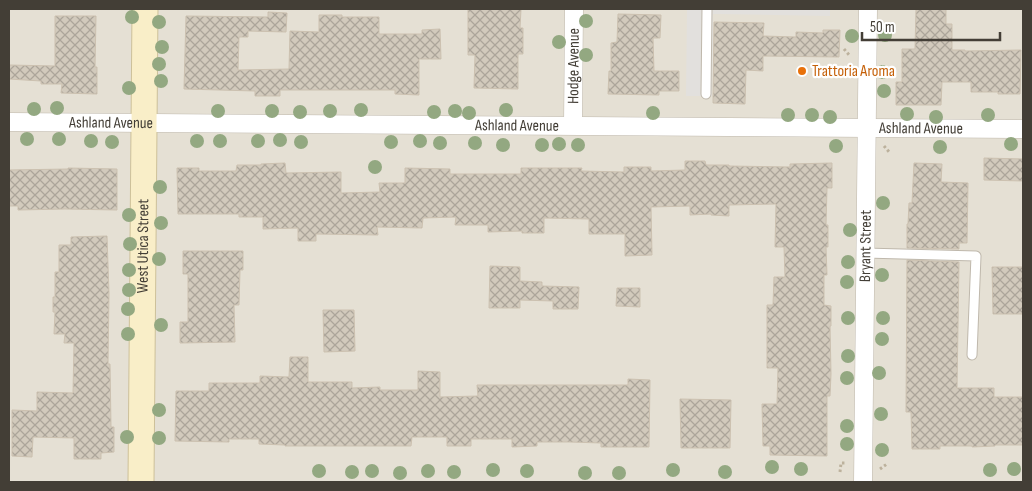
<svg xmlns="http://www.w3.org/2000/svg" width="1032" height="491" viewBox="0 0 1032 491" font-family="'Sofia Sans Condensed',sans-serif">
<defs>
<pattern id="building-cross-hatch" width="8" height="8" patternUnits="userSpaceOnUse" patternTransform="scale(1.25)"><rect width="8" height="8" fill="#d2cabc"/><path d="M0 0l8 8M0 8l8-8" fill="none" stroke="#aca59a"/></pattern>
</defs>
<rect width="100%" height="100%" fill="#f1eee6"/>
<path fill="#e5e0d4" d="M9,9H1023V482H9Z"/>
<path fill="#e2e0dd" d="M687,9H830V16L713,14L712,96H686Z"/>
<path fill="url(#building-cross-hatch)" stroke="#ccc1b0" d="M468,9H521L520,28H523V54H518V89L474,88L475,55H468Z
M916,9H946V24H952V50H965V51L1021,50L1020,94H998V92H971V82H942L941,105H896V82H902V49H915Z
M268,12L287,13L286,32L248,31V37H239L238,70L289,69L290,31L319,32V15H342V17H379V34H422V30L440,29L441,59H419V95L395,94V90H280V96H255V91L184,89L186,16L268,17Z
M618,14L661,15L660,38H653L654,71H679V91H659V95L608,94L609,71H611V43L617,42Z
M55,16H96L95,67H97V94L61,93L62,84H41V81L9,79V65L55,66Z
M714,22L764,23L763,36L796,37V32L823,33V30H840L839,57L763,56V71L746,70L745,104L713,103Z
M984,158L1023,159V181L984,180Z
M685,161H705L706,165H729V166L790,167V164L832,163V188H827L826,225H828V247H826L827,275H824V305L831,306V326H830L831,374L830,396H827V456L770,455V446H763L762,404H777L778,368H767V305H773L774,277H785L784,247H775L776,204L729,205V216L711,215V214L690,215V206L651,207L652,255L625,256V234H589V219L544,218V233H522V231L488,232V225H455L456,217L423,218L422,228L377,227L378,235L316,234V241H298V228L263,229V217H239V214H178L177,168H199V171H236L237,165H261V164L285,163L286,173L341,172V193L380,192L379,183H405V168L450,169V174H521V168H582L581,171L624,172V167H651V171L685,170Z
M914,163L942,164L941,182L968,183L967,243H959V249L907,248V224H908L909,203H912Z
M68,168L117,169V210L65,209L18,210V206H9V170L68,169Z
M107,236L109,293L108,364H110L111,427H114V452L101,453V459H74V438L33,437L32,457L12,456V410L37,411V392L73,393L74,343H64L65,334H54L55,312H53V297H55V272H59V245H71V237Z
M183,251H243V270H240L239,305H234L235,342L180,343V322H188V274H183Z
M907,260L959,262L957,388H994V397H1023V445H995V446L972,447V446H940V449H912L911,412H906Z
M490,266L520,267V281L542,282V286L579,287L578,309H553V301L520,300V308H489Z
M992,267H1023V314H993Z
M617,288H640V307L616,306Z
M323,310H354L355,351L324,352Z
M290,357H308V382H352V388L380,387V390H418V371L440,372V397L478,396L477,385H628V379L650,380L649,447H601V443L570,442H537V446L512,447V439H471V446H447V437H412L411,446H285V445L259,444V439H229V442L175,441L176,391H209V383H260V376L289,377Z
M680,399L731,400L730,448H681Z"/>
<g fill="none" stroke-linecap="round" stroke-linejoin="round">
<defs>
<path id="lane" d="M706,94L707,9
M865,253L976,256L972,355"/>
<g id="street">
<path id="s1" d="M9,122L1023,129"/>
<path id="s2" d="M573,125L574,9"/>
<path id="s3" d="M863,482L868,9"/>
</g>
<g id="secondary">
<path id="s4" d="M141,482L145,9"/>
</g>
</defs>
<use href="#lane" stroke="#bfb8ac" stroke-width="11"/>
<use href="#street" stroke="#bfb8ac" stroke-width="19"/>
<use href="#secondary" stroke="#cdc099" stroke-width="27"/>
<path stroke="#bcb19c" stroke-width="3" stroke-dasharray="2.5 2.5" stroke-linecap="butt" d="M844,49L850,56
M884,146L890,153
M880,469L887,464
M840,472L841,463H846"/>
<use href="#lane" stroke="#fff" stroke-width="9"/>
<use href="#street" stroke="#fff" stroke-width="18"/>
<use href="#secondary" stroke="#f9eec8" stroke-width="25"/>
</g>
<g fill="#93a881">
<circle cx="132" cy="17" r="7"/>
<circle cx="586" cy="21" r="7"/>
<circle cx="159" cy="22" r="7"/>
<circle cx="885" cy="35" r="7"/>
<circle cx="852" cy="36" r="7"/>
<circle cx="559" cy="42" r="7"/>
<circle cx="162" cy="47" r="7"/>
<circle cx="586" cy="55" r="7"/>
<circle cx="159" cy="64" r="7"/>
<circle cx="882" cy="72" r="7"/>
<circle cx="161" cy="81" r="7"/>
<circle cx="129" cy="88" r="7"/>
<circle cx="884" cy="91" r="7"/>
<circle cx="57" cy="108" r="7"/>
<circle cx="34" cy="109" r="7"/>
<circle cx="361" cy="110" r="7"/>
<circle cx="506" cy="110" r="7"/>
<circle cx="218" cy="111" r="7"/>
<circle cx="272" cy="111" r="7"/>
<circle cx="330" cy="111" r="7"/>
<circle cx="455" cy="111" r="7"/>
<circle cx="300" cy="112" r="7"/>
<circle cx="434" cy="112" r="7"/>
<circle cx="469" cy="113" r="7"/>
<circle cx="653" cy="113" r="7"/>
<circle cx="907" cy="114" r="7"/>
<circle cx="788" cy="115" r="7"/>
<circle cx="812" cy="115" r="7"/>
<circle cx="988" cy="115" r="7"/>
<circle cx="830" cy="117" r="7"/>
<circle cx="936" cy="117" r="7"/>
<circle cx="27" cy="139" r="7"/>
<circle cx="59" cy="139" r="7"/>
<circle cx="280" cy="140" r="7"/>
<circle cx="91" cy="141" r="7"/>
<circle cx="197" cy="141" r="7"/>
<circle cx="220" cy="141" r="7"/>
<circle cx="258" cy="141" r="7"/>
<circle cx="420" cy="141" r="7"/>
<circle cx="112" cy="142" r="7"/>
<circle cx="301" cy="142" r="7"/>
<circle cx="391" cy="142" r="7"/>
<circle cx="440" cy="143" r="7"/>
<circle cx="475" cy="143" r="7"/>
<circle cx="559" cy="144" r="7"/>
<circle cx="1011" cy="144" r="7"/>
<circle cx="503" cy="145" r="7"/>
<circle cx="542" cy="145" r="7"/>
<circle cx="578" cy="145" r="7"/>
<circle cx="836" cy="146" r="7"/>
<circle cx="940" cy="147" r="7"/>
<circle cx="375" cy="167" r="7"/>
<circle cx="160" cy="187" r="7"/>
<circle cx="883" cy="203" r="7"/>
<circle cx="129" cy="215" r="7"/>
<circle cx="161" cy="223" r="7"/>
<circle cx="850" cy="230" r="7"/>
<circle cx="130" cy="244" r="7"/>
<circle cx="159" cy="259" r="7"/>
<circle cx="848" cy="262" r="7"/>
<circle cx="129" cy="270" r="7"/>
<circle cx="882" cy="275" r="7"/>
<circle cx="847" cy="282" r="7"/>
<circle cx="129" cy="290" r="7"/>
<circle cx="128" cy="309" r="7"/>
<circle cx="848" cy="318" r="7"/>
<circle cx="883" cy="318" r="7"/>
<circle cx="161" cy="325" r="7"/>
<circle cx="128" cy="334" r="7"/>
<circle cx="882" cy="339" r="7"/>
<circle cx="848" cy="356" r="7"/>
<circle cx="879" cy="373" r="7"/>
<circle cx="847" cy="378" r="7"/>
<circle cx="159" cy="410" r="7"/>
<circle cx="881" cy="414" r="7"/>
<circle cx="847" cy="426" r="7"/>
<circle cx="127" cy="437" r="7"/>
<circle cx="159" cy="438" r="7"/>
<circle cx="847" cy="444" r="7"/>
<circle cx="882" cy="450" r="7"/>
<circle cx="772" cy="467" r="7"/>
<circle cx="801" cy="469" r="7"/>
<circle cx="1014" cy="469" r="7"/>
<circle cx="493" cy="470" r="7"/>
<circle cx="673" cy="470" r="7"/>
<circle cx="990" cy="470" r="7"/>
<circle cx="319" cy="471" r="7"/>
<circle cx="372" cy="471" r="7"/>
<circle cx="428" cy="471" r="7"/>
<circle cx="527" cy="471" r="7"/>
<circle cx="352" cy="472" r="7"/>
<circle cx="454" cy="472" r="7"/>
<circle cx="725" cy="472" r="7"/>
<circle cx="400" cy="473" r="7"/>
<circle cx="585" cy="473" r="7"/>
<circle cx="619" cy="473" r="7"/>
</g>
<circle fill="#e8710a" stroke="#fff" stroke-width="2" cx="802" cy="71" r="5"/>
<g text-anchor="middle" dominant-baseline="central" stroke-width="4.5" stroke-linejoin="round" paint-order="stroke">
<g font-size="16" fill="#433e36" stroke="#fff">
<text stroke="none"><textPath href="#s2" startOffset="59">Hodge Avenue</textPath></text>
<text stroke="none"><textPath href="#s1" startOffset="102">Ashland Avenue</textPath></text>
<text stroke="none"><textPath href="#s1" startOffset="508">Ashland Avenue</textPath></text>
<text stroke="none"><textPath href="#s1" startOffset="912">Ashland Avenue</textPath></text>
<text stroke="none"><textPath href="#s3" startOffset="236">Bryant Street</textPath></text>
<text stroke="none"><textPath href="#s4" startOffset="236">West Utica Street</textPath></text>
</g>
<g font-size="16" fill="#c56008" stroke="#fff" text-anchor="start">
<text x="812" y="71">Trattoria Aroma</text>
</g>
</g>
<rect width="1032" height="491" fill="none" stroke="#433e36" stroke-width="20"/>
<path d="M862 32v8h138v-8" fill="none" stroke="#433e36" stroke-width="2.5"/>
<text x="870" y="32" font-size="15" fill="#433e36" stroke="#ffffff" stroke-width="4" paint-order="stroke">50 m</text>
</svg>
